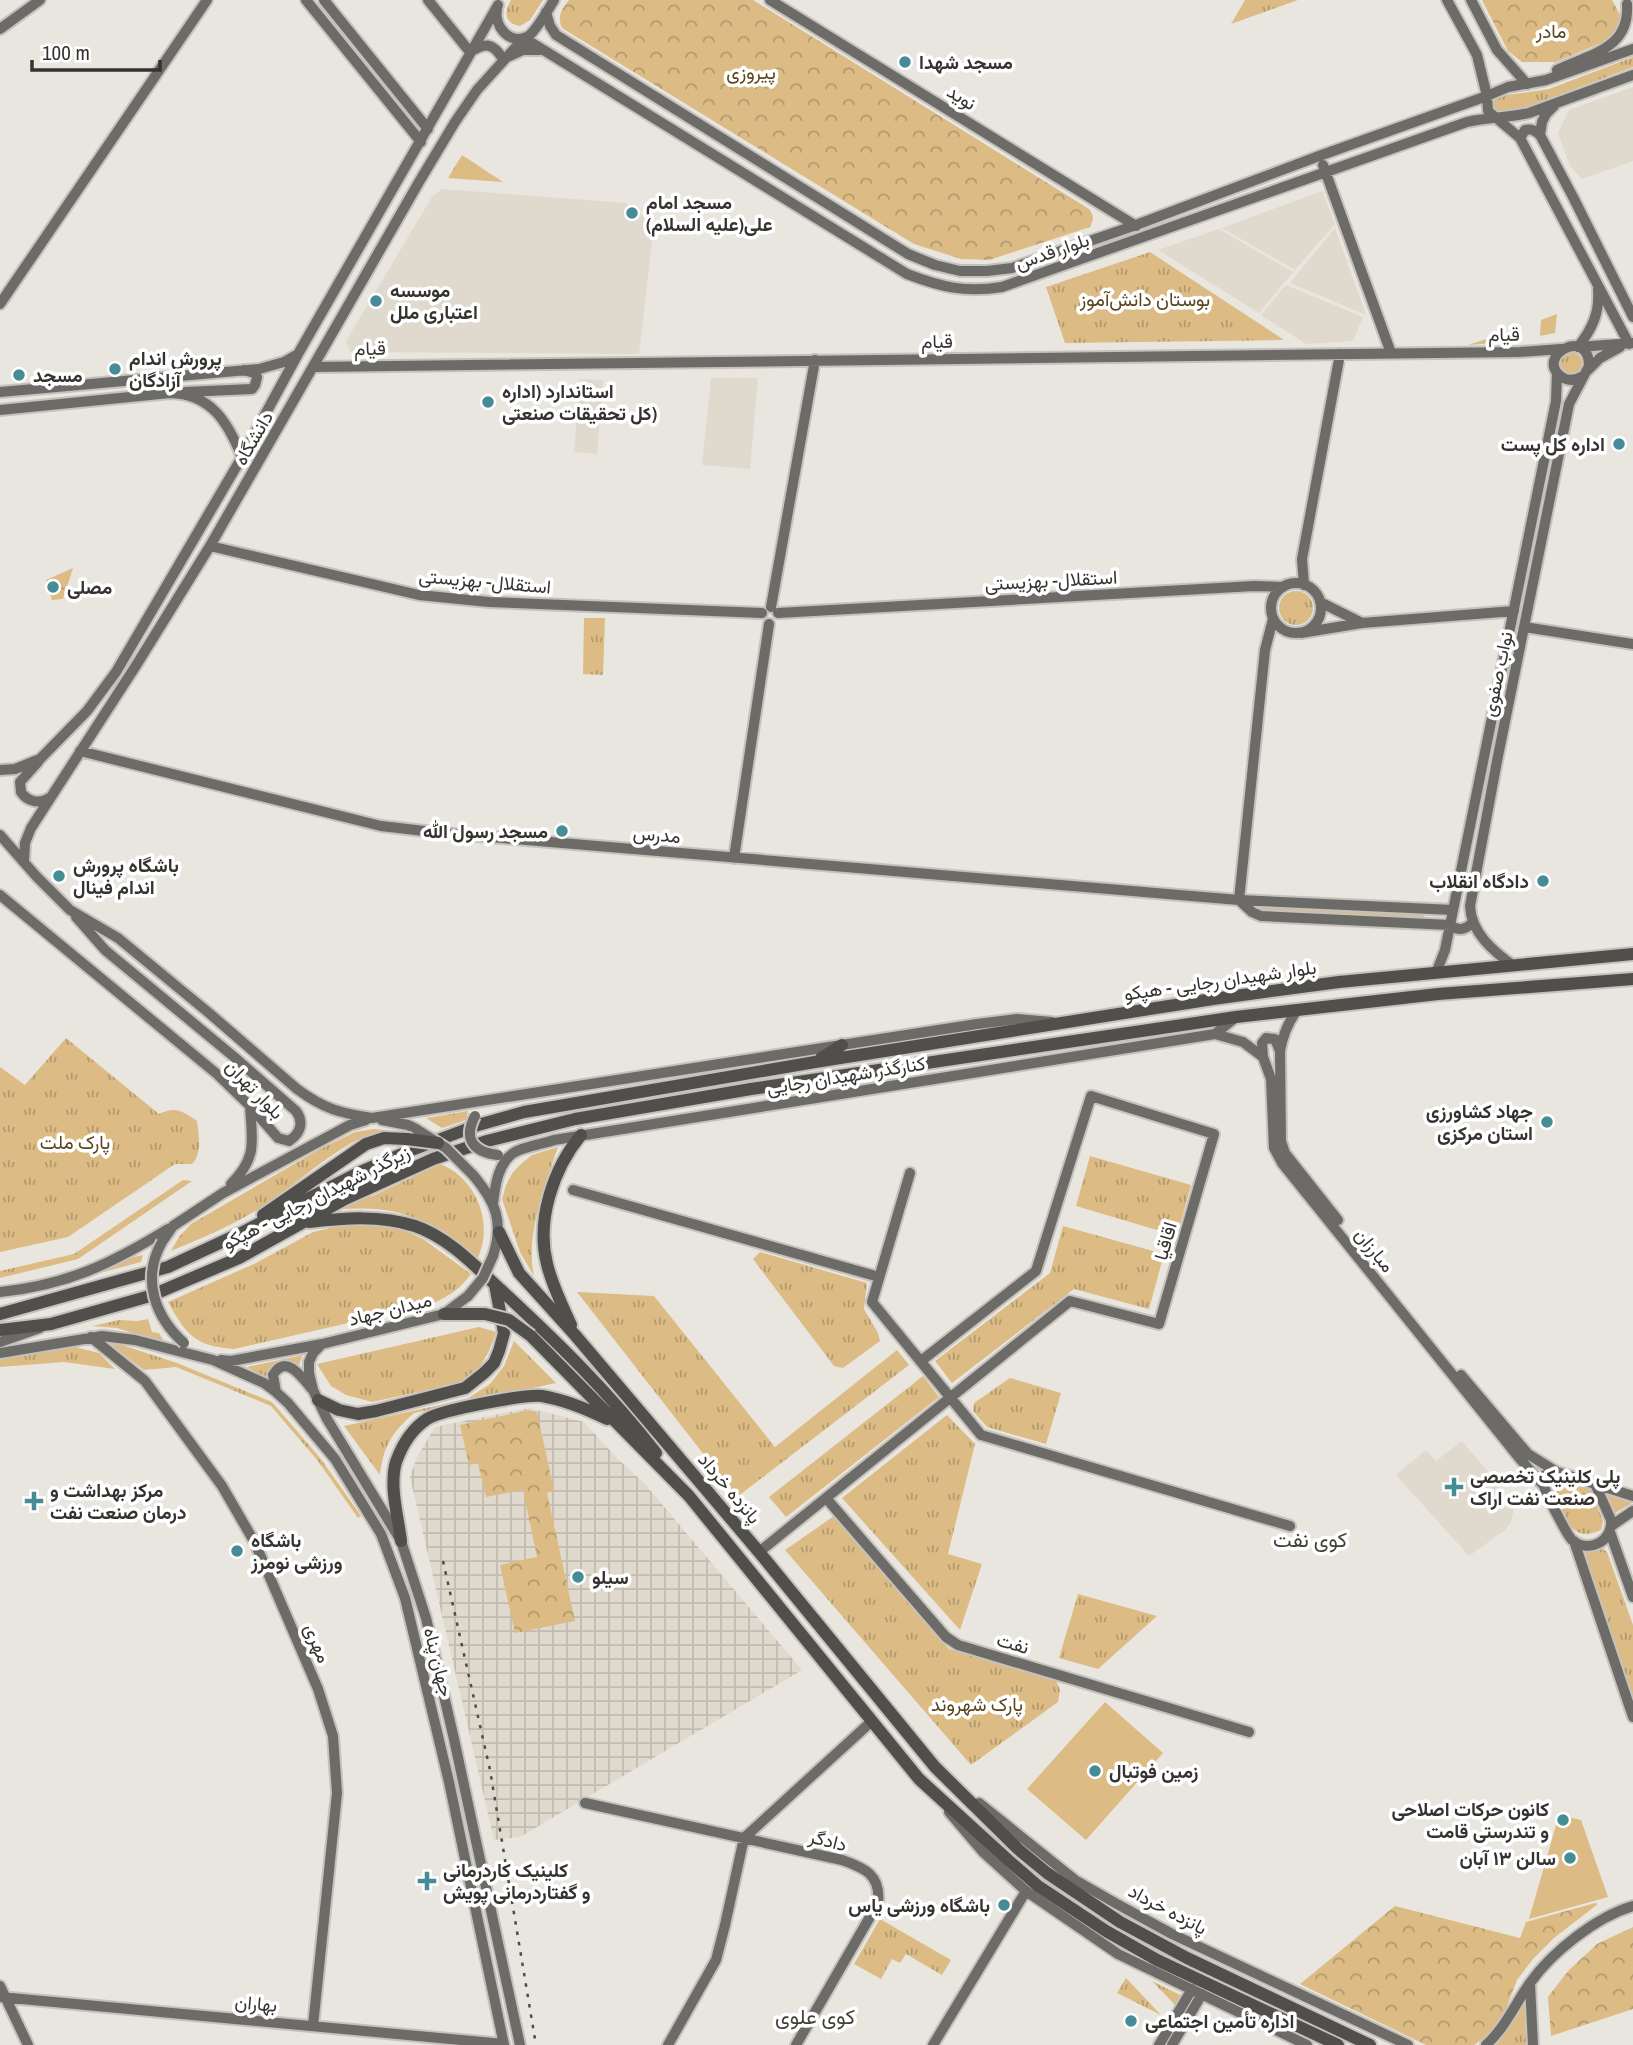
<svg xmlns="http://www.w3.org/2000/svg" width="1633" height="2045" viewBox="0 0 1633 2045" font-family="'Archivo Narrow',Vazirmatn,sans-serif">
<defs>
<pattern id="industrial-grid" width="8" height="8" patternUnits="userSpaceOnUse" patternTransform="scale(1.75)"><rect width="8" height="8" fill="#e0d9cd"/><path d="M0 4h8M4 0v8" fill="none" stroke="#c1bbb0"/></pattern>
<pattern id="grass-tufts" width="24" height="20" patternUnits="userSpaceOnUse" patternTransform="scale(1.75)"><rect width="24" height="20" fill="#dcbc84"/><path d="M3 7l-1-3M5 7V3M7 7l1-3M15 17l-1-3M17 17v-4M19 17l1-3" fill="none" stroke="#b3996d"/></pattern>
<pattern id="forest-crowns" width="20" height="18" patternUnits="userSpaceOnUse" patternTransform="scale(1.75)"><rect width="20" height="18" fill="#dcbc84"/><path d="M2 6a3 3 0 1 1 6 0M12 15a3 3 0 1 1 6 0" fill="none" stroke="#b3996d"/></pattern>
</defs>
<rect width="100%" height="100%" fill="#e9e6e0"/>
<path fill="#e0d9cd" d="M1633,87V161L1582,179L1570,166L1558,133L1569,110Z
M442,189L625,203L654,224L639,354L350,352L346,341L432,197Z
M1322,191L1335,224L1295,270L1222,228Z
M1335,228L1366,315L1290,283Z
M1219,229L1293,272L1259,313L1158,250Z
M1286,285L1363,317L1353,341L1306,344L1261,315Z
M711,378H758L750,469L702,465Z
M580,379L603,380L597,454L574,452Z
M1462,1441L1511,1499L1514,1509L1511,1522L1505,1530L1469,1556L1396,1475L1426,1450L1436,1461Z"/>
<path fill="url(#industrial-grid)" d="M529,1408L584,1422L618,1459L644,1483L802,1670L520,1837L494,1840L410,1477L417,1457L435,1427Z"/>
<path fill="url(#grass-tufts)" d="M511,0H543L530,20L520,26C504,23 504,12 511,0Z
M1245,0H1298L1231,24Z
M1633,57V67L1527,107L1505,112H1498L1493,107L1494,101L1501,96L1549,89Z
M462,155L503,182L448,178Z
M1150,252L1284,340L1065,343L1046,287Z
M1557,314L1555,333L1540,336L1541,320Z
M1511,331L1510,342L1468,345Z
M1560 363a11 11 0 1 1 22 0a11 11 0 1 1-22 0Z
M1279 608a17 17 0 1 1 34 0a17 17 0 1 1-34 0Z
M584,618H605L603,675L583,674Z
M1257,905L1421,914L1424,916L1422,920L1262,913L1258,910Z
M66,1038L159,1114C176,1106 182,1111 197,1121C199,1135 202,1155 192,1164H175L68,1237L0,1252V1067L25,1085Z
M468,1111L466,1120L442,1128L426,1118Z
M374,1129L398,1132C391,1132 383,1131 376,1133C342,1141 298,1183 268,1203C238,1223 205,1237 171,1251L179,1237L191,1224L320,1149L355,1132Z
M558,1147C545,1185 525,1236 534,1276L520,1252L502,1199L506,1185L513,1172L522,1163L532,1155Z
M1090,1156L1191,1185L1177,1236L1076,1206Z
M438,1163C476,1177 495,1223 477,1260C430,1221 406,1205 342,1209L341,1207L360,1198L373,1196L421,1173L427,1168Z
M183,1180L192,1181L78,1259L0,1278V1271L74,1254Z
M367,1224L399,1228L423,1239L471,1274C460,1289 449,1296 432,1304L234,1349C195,1346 186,1335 168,1302L256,1263L313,1232L342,1225Z
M1063,1226L1164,1254L1149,1309L1074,1289L952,1383L935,1361L1050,1273Z
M760,1252L867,1283L864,1309L878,1333L880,1341L843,1368L834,1366L753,1259Z
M143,1255L141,1262L96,1274L130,1258Z
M577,1292L654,1296L775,1447L897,1350L909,1365L737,1497Z
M148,1319L152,1332L159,1333L165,1343L117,1328L92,1326L119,1320L138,1321Z
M479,1327L496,1332L489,1351L478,1370L459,1383L372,1402L346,1395L331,1386L317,1364Z
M514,1341L556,1383L414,1413C392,1432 383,1447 380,1475L344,1426L467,1399L490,1384L504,1366Z
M116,1343L177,1363L272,1402L321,1459L361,1516L358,1518L318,1461L271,1406L176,1367L144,1370L112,1346Z
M71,1346L99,1353L115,1369L64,1362L0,1367V1359Z
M303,1355L299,1365L286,1362L269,1373L268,1379L247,1367Z
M923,1376L939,1397L786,1517L769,1497Z
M1010,1378L1061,1393L1046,1444L987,1427L973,1411L974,1403Z
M947,1415L975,1444L948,1554L982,1564L960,1630L842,1498Z
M1562,1480L1590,1489L1603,1521L1601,1530C1568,1545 1565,1513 1555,1489L1556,1483Z
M1605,1494L1632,1503L1615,1513Z
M834,1516L949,1649L1056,1680L1060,1690L1058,1702L971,1765L785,1550Z
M1602,1548L1607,1552L1633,1625V1703L1584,1560L1586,1552Z
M1078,1594L1157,1616L1098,1669L1059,1658Z
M880,1919L951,1960L942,1975L906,1954L900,1963L892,1959L881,1979L854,1964Z
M1126,1978L1161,2015L1117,1993Z
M1152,1981L1182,1996L1176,2006Z
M1525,1999H1526L1528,2045H1493L1513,2020Z"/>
<path fill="url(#forest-crowns)" d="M569,0H753L1089,209C1094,216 1094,219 1090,227L989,260L961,259L914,244L562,28C557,16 561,10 569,0Z
M1482,0H1612L1620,15L1618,29L1608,40L1556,62H1522L1508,51Z
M73,568L63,599L52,600L46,580Z
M529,1410L537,1412L554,1491L547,1493L575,1621L515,1633L500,1565L537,1557L523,1490L486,1497L478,1463L469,1465L460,1425Z
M1595,1903L1598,1904L1554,1938L1533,1959L1517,1980L1506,2009L1491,2033L1474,2045H1426L1300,1984L1395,1906L1520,1938L1526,1922Z
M1633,1927V2009L1551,2036L1548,1997L1568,1971L1597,1944Z"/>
<path fill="#dcbc84" d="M1105,1702L1163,1753L1086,1840L1027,1789Z
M1559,1815L1581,1820L1608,1897L1529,1919Z"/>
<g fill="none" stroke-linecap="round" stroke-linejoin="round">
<defs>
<path id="secondary" d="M306,0L421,142
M324,0L428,129
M428,0L470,52C486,42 493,43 503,59L523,50H540
M770,0L1136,226
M1447,0L1477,55L1487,96L1488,111L1520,138L1629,344
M1471,0L1497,50L1527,84L1530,83
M497,9C494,25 508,45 527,37C535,33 549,8 554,0
M546,12L550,26L556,35L908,254L935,265L960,271H987L1012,268L1136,225L1319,156L1487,96L1508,87L1546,80L1633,49
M0,29L40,0
M1557,70C1590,54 1630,49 1627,4
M1555,105L1546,114L1542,122L1540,135L1573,197L1633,317
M1520,138L1525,130C1532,128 1535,131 1540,135
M1323,165L1391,353
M0,304L207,0
M1578,347C1592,329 1600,313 1598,289
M1578,347L1633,343
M314,367L1520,352L1561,349
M1588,370L1600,358L1620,347
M0,392L259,369L284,362L298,354
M185,392L252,389L255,385L257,377L254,373L244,370
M0,410L170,393C212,394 228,423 242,457
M210,546L419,595L489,602L762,613
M1271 608a25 25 0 1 1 50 0a25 25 0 1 1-50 0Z
M1304,585L1302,559L1340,354
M1320,602L1362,623
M771,607L815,360
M778,613L1254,586L1283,587
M1524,627L1633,644
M1301,633L1362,623L1514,611
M80,751L381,826L442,833L1239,900L1453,910
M38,762L20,782L21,792C27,801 39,805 49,798
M0,770L15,769L40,759L87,711L116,672L242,457L298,354L498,5
M0,835L36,876L70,910L118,938L209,1013L297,1089C324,1109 340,1113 372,1118L977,1024L1017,1019L1052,1022
M734,858L769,624
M24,862L25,843L31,828L137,664L210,546L419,182L455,122L477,90L524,38L907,274C941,287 965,293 1002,287L1467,122C1488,117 1508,118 1529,113L1633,75
M0,895L217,1074L250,1106L278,1138L289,1141C301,1133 304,1122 296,1111L233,1056L105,950L76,917
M1239,900L1265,650L1273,619
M1239,900L1252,912L1261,916L1450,925C1458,931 1465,930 1472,923
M1514,966C1494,952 1471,933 1470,906L1497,761L1569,404L1589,366C1589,325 1533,357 1562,377C1569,382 1576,380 1583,376
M1436,973L1445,950L1556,401L1557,373
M1298,1009C1288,1022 1283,1034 1280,1051L1281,1141L1285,1153L1338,1220
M1215,1034L1243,1042L1263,1057L1271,1079L1274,1148L1282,1163L1521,1460L1544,1486
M1263,1057L1262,1043L1266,1038L1275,1039L1280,1051
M382,1120L408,1125L416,1129
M910,1173L872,1302L981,1435L1290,1526
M473,1175C496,1202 504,1222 493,1256
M231,1184C258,1157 252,1141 250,1106
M573,1190L879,1277
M493,1204C495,1186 498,1162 515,1152C526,1146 543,1144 554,1140L1215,1034L1236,1017
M162,1242L173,1226L223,1193L350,1125L366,1120
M0,1292C67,1285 111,1264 168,1229
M91,1337L145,1381L222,1486L255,1543L318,1689L333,1736L337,1793L313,2026
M0,1342L40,1328
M322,1344L313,1353L309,1362V1373L313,1390L327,1419L401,1541L426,1618L454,1739L520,2045
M0,1353L102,1336L135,1340L213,1360L264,1383L276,1392L288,1403L335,1459L381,1534L405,1598L449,1782L504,2045
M221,1360L231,1361L322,1344L444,1314L468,1296
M1461,1375L1528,1454L1557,1472
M276,1392L273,1375C286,1354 301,1376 311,1388
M1550,1472H1557L1595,1484L1611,1520C1613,1541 1589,1554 1572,1540C1567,1535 1546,1494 1544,1486C1543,1480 1543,1480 1545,1475Z
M1595,1484L1633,1496
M826,1498L946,1637L958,1645L1249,1732
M1611,1526L1633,1511
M1610,1532L1633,1597
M1574,1541L1633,1717
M759,1552L1070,1301L1159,1324L1214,1134L1091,1096L1036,1271L921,1361
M585,1803L842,1860C865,1868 881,1875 878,1903L796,2045
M979,1803L1075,1880L1117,1904L1172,1934L1408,2045
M949,1812L983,1852L1026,1891L1118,1954L1307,2045
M1530,1984L1533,2045
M0,1986L28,2045
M0,1997L504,2044
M668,2045L716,1960L725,1925L744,1838L872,1721
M933,2045L1026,1891
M1159,2045L1192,1989
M1172,2045L1202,1994
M1486,2045C1505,2028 1515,2004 1530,1983C1552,1952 1596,1917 1633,1906"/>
<path id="primary" d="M821,1058L842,1045
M263,1215L366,1144L384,1138L407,1139
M309,1222C345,1218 380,1215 415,1226C448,1237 476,1267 501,1290C557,1342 609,1392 656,1453
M499,1232L519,1273L575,1335L759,1552L935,1767L1018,1849L1047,1873L1120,1922L1187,1958L1370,2045
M0,1314L168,1267L241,1233L360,1172L409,1151L478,1125L524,1112L815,1062L1213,999L1339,982L1633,954
M444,1314H485
M571,1325C562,1305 552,1285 547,1264C536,1220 553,1169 581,1135
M0,1330L51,1324L150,1296L239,1258L345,1199L433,1159L487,1141L575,1119L751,1089L1236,1017L1438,994L1633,979
M531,1336L689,1496L919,1779L1008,1860L1038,1886L1106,1931L1157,1960L1338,2045
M318,1400L339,1410L358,1414L376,1411L465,1388L484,1373L494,1363L499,1351L504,1333L495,1285
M401,1541C398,1516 389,1486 396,1462C402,1445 412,1429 427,1419C441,1410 525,1394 542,1396C565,1400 587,1409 607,1419"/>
</defs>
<use href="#secondary" stroke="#c5c2bd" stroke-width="14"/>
<use href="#primary" stroke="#c5c2bd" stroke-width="16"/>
<use href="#secondary" stroke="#6d6b68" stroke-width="10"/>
<use href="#primary" stroke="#514f4b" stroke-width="12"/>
<path stroke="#4d4c49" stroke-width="2.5" stroke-dasharray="3.5 7" stroke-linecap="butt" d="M443,1561L490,1770L536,2045"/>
<defs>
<path id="secondary-bridge" d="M475,1116C463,1139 473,1152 498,1155
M416,1129L446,1148L473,1175
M162,1242C141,1279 155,1317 184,1343
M468,1296L483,1278L493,1256"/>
<path id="primary-bridge" d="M407,1139L438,1143
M485,1314L509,1320L531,1336"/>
</defs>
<use href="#secondary-bridge" stroke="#c5c2bd" stroke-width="14" stroke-linecap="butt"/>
<use href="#primary-bridge" stroke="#c5c2bd" stroke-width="16" stroke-linecap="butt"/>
<use href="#secondary-bridge" stroke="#6d6b68" stroke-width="10"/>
<use href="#primary-bridge" stroke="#514f4b" stroke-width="12"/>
</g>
<g fill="#468c96" stroke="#fff" stroke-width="2.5">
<circle cx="905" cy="62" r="7"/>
<circle cx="632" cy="213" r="7"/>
<circle cx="376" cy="301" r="7"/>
<circle cx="115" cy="369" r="7"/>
<circle cx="19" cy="375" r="7"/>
<circle cx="488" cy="402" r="7"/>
<circle cx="1619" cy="444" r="7"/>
<circle cx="53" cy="587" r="7"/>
<circle cx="562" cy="831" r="7"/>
<circle cx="59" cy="876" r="7"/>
<circle cx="1543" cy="881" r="7"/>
<circle cx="1547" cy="1122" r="7"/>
<path d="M1450.5 1476.5h7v7h7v7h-7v7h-7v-7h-7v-7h7z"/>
<path d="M30.5 1490.5h7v7h7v7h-7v7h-7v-7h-7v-7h7z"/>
<circle cx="237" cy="1551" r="7"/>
<circle cx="578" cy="1577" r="7"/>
<circle cx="1095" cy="1771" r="7"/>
<circle cx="1563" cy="1820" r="7"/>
<circle cx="1570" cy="1858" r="7"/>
<path d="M423.5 1870.5h7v7h7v7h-7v7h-7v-7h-7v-7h7z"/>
<circle cx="1004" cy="1905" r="7"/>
<circle cx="1131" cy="2021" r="7"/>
</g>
<g text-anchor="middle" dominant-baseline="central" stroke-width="7" stroke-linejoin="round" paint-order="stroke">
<g font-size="19" fill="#5a451d" stroke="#fff">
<text x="1551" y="31">مادر</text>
<text x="751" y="72">پیروزی</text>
<text x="1145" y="299">بوستان دانش‌آموز</text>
<text x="75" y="1142">پارک ملت</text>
<text x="977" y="1704">پارک شهروند</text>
</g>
<g font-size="19" font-weight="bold" fill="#343331" stroke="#fff" text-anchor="start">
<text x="919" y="62">مسجد شهدا</text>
<text x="646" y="202">مسجد امام<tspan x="646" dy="22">علی(علیه السلام)</tspan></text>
<text x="390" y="290">موسسه<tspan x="390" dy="22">اعتباری ملل</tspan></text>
<text x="129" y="358">پرورش اندام<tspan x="129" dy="22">آزادگان</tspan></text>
<text x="33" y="375">مسجد</text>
<text x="502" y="391">استاندارد (اداره<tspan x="502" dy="22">کل تحقیقات صنعتی)</tspan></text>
<text x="1605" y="444" text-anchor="end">اداره کل پست</text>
<text x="67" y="587">مصلی</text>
<text x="548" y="831" text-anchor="end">مسجد رسول الله</text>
<text x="73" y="865">باشگاه پرورش<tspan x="73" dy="22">اندام فینال</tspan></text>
<text x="1529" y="881" text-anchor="end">دادگاه انقلاب</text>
<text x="1533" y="1111" text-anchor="end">جهاد کشاورزی<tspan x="1533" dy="22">استان مرکزی</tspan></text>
<text x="1470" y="1476">پلی کلینیک تخصصی<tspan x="1470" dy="22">صنعت نفت اراک</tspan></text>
<text x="50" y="1490">مرکز بهداشت و<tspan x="50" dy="22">درمان صنعت نفت</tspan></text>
<text x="251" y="1540">باشگاه<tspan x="251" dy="22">ورزشی نومرز</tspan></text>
<text x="592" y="1577">سیلو</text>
<text x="1109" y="1771">زمین فوتبال</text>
<text x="1549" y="1809" text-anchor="end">کانون حرکات اصلاحی<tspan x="1549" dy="22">و تندرستی قامت</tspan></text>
<text x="1556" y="1858" text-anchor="end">سالن ۱۳ آبان</text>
<text x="443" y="1870">کلینیک کاردرمانی<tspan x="443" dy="22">و گفتاردرمانی پویش</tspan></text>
<text x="990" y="1905" text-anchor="end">باشگاه ورزشی یاس</text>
<text x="1145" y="2021">اداره تأمین اجتماعی</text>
</g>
<g font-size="19" fill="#343331" stroke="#fff">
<text transform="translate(962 97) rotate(32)">نوید</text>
<text transform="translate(1052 251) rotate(-19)">بلوار قدس</text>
<text transform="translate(1504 334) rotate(-1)">قیام</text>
<text transform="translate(937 341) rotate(-1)">قیام</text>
<text transform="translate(370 348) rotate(-1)">قیام</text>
<text transform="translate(253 438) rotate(-60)">دانشگاه</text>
<text transform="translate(1051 580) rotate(-3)">استقلال- بهزیستی</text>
<text transform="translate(485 581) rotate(5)">استقلال- بهزیستی</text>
<text transform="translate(1497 674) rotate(-78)">نواب صفوی</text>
<text transform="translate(657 834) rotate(5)">مدرس</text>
<text transform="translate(1220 980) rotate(-8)">بلوار شهیدان رجایی - هپکو</text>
<text transform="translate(846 1075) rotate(-9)">کنارگذر شهیدان رجایی</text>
<text transform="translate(255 1089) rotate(46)">بلوار تهران</text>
<text transform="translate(316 1197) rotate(-27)">زیرگذر شهیدان رجایی - هپکو</text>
<text transform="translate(1165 1241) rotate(-74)">اقاقیا</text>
<text transform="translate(1375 1250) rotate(51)">مبارزان</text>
<text transform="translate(390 1309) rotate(-14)">میدان جهاد</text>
<text transform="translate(730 1488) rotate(50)">پانزده خرداد</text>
<text transform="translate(318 1643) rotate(68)">مهری</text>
<text transform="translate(1013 1643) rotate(16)">نفت</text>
<text transform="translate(439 1662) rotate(76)">جهان پناه</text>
<text transform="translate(828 1840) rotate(14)">دادگر</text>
<text transform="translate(1168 1909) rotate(28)">پانزده خرداد</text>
<text transform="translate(256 2003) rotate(5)">بهاران</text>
</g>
<g font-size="21" fill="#423f3b" stroke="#fff">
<text x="1310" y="1539">کوی نفت</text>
<text x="815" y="2016">کوی علوی</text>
</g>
</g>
<path d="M32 60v10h128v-10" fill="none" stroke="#343331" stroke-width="3.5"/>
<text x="42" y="60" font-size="21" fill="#343331" stroke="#ffffff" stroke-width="5" paint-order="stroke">100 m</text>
</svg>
